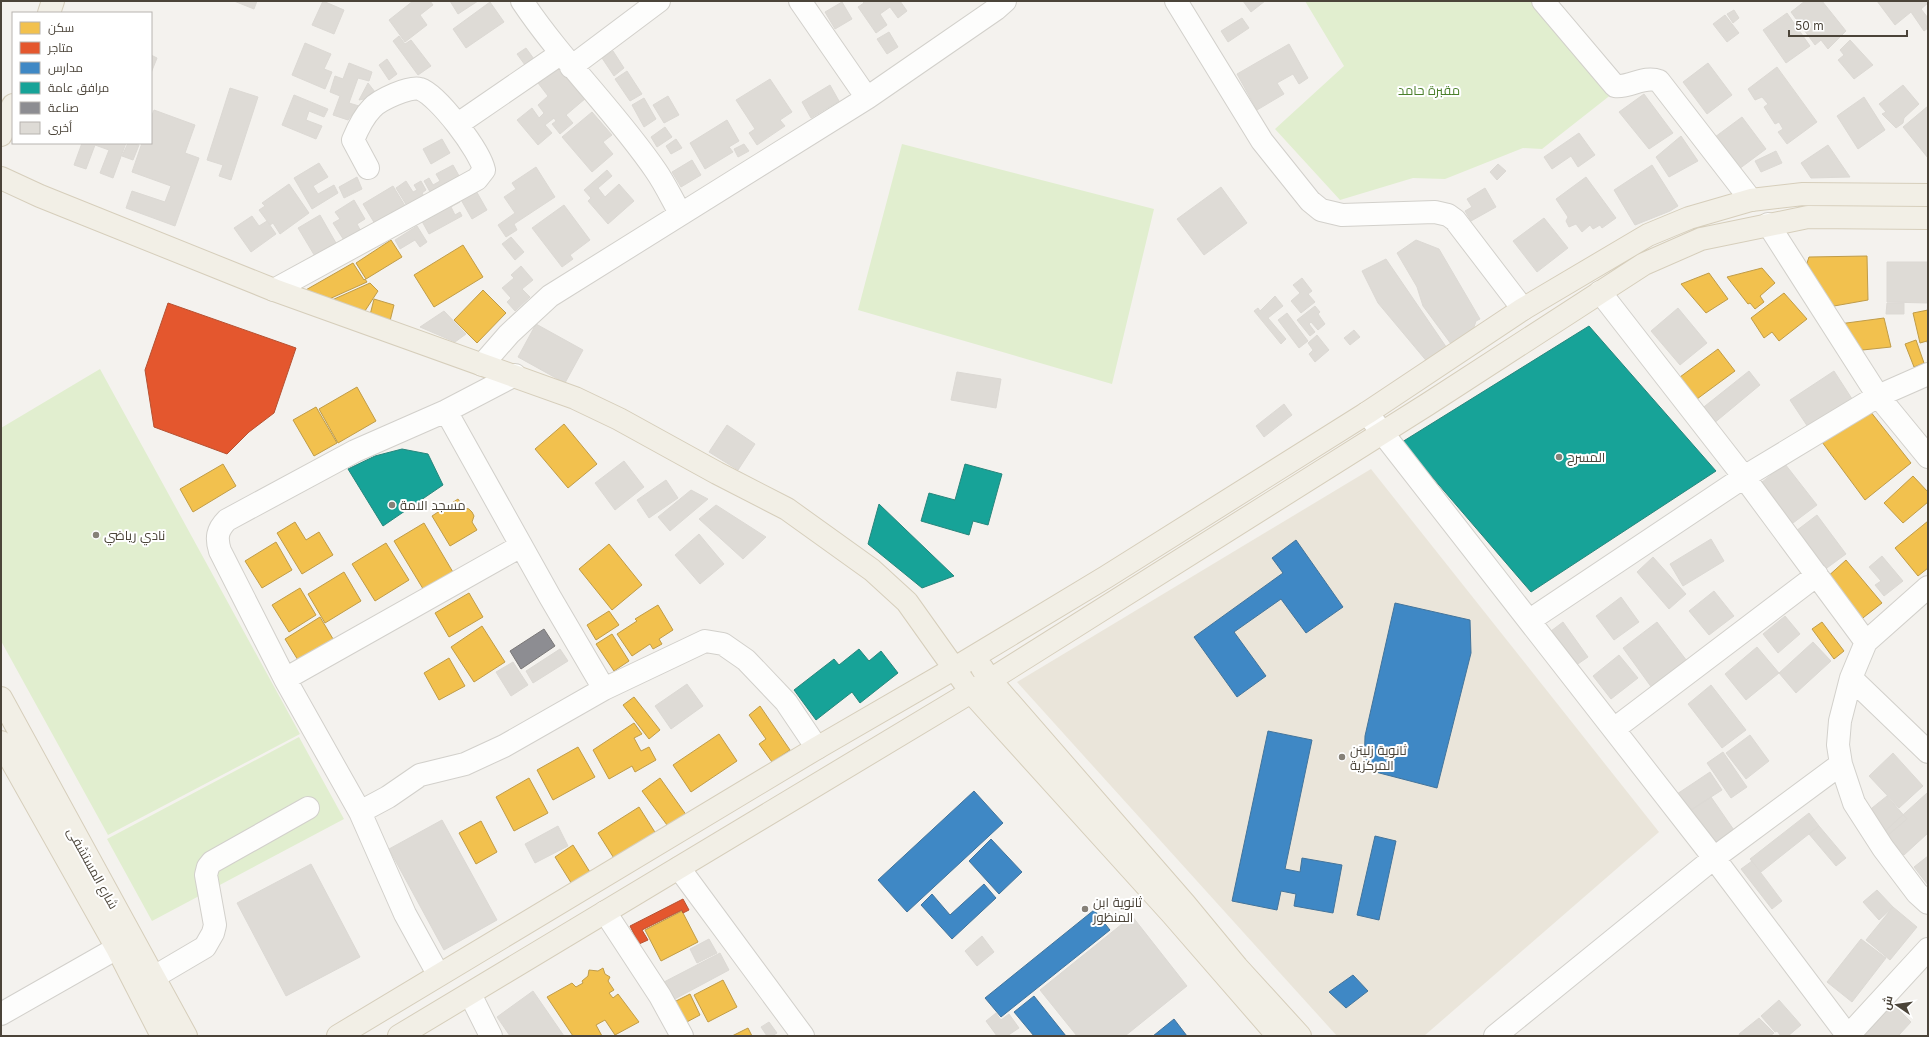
<svg xmlns="http://www.w3.org/2000/svg" width="1929" height="1037" viewBox="0 0 1929 1037" font-family="Inter,Cairo,sans-serif">
<rect width="100%" height="100%" fill="#f4f2ee"/>
<path fill="#eae5da" d="M1371,469L1659,832L1424,1036H1337L1017,682Z"/>
<path fill="#e1eecf" d="M1305,1H1541L1617,90L1542,149L1523,148L1445,179L1413,178L1340,200L1275,129L1344,66Z
M902,144L1154,209L1112,384L858,310Z
M100,369L300,734L108,835L1,641V428Z
M299,737L344,819L152,921L107,839Z"/>
<path fill="#f2c14e" stroke="#c09c48" d="M391,240L402,257L366,279L356,263Z
M463,245L483,277L434,307L414,275Z
M1867,256L1868,300L1834,306L1823,292L1807,263L1809,257Z
M353,263L364,280L365,279L367,282L327,300L304,291Z
M1762,268L1775,283L1760,296L1764,302L1755,309L1750,303L1748,304L1727,277Z
M1709,273L1728,299L1706,313L1681,284Z
M370,283L378,291L361,317L332,300Z
M483,290L506,313L477,343L454,320Z
M1784,293L1807,319L1779,341L1772,332L1764,338L1751,318Z
M374,299L394,305L389,325L369,319Z
M1928,310V346L1927,341L1920,343L1913,313Z
M1884,318L1891,347L1853,351L1839,324Z
M1916,340L1924,363L1914,367L1905,344Z
M1718,349L1735,371L1697,399L1680,377Z
M357,387L376,421L338,443L319,409Z
M316,407L337,443L314,456L293,420Z
M1870,411L1911,463L1865,500L1822,442Z
M564,424L597,464L568,488L535,449Z
M223,464L236,486L193,512L180,489Z
M1913,476L1928,492V502L1903,523L1884,503Z
M458,499L464,508L469,509L472,512L474,516L472,522L477,530L450,546L432,516Z
M1928,521V568L1918,576L1895,548Z
M295,522L306,540L319,532L333,555L302,574L277,533Z
M424,523L457,579L428,597L394,541Z
M276,542L292,570L262,588L245,561Z
M386,543L409,580L375,601L352,564Z
M609,544L642,585L612,610L579,569Z
M1846,560L1882,603L1859,621L1825,579Z
M344,572L361,601L325,623L308,594Z
M300,588L316,615L289,632L272,605Z
M469,593L483,617L449,637L435,613Z
M658,605L673,630L659,639L662,644L653,649L650,644L632,656L617,634L637,621L635,619Z
M609,611L619,625L596,640L587,625Z
M320,617L336,644L301,665L285,639Z
M1822,622L1844,651L1834,659L1812,629Z
M482,626L505,662L474,682L451,647Z
M612,634L629,661L614,671L596,644Z
M449,658L465,686L439,700L424,673Z
M634,697L660,730L649,739L623,705Z
M760,706L790,750L772,762L759,744L766,739L749,715Z
M634,723L642,734L634,738L641,751L649,747L656,760L635,772L632,766L609,779L593,750Z
M719,734L737,761L691,792L673,765Z
M578,747L595,777L553,800L537,770Z
M529,778L548,813L514,831L496,797Z
M660,778L687,816L670,829L642,791Z
M639,807L658,837L617,863L598,833Z
M481,821L497,852L476,864L459,833Z
M573,845L593,877L575,889L555,857Z
M682,911L698,942L661,961L645,930Z
M603,968L605,974L610,977L608,981L614,990L609,993L613,998L618,994L639,1022L615,1035L605,1020L596,1025L602,1036H573L547,997L572,983L576,987L583,983L582,981L588,976L589,970L598,971Z
M723,980L737,1007L708,1022L694,995Z
M690,994L700,1015L683,1024L672,1003Z
M748,1028L752,1036H732Z"/>
<path fill="#e4572e" stroke="#b65131" d="M168,303L296,348L274,413L249,432L227,454L154,427L145,370Z
M683,899L689,910L683,913L682,910L642,930L648,940L639,944L630,926Z"/>
<path fill="#3f88c5" stroke="#43749b" d="M1296,540L1343,607L1306,633L1281,599L1234,632L1266,676L1237,697L1194,637L1283,573L1272,558Z
M1395,603L1470,620L1471,653L1437,788L1364,769L1365,736Z
M1268,731L1312,740L1285,869L1300,872L1302,858L1342,865L1333,913L1294,906L1296,894L1281,891L1277,910L1232,901Z
M974,791L1003,823L907,912L878,880Z
M1375,836L1396,841L1379,920L1357,915Z
M991,839L1022,872L999,894L969,861Z
M984,884L996,898L952,939L921,905L932,894L950,915Z
M1094,910L1110,930L1001,1017L985,998Z
M1353,975L1368,991L1346,1008L1329,992Z
M1034,996L1066,1036H1034L1014,1012Z
M1174,1019L1187,1036H1153Z"/>
<path fill="#17a398" stroke="#27867c" d="M1589,326L1716,471L1531,592L1402,442Z
M402,449L428,454L443,485L383,526L348,469L375,456Z
M965,464L1002,474L988,525L973,521L969,535L921,521L929,493L955,500Z
M879,504L954,576L922,588L868,544Z
M859,649L869,661L881,651L898,673L860,703L852,692L816,720L794,690L834,659L839,665Z"/>
<path fill="#8d8d92" stroke="#797777" d="M544,629L555,646L521,669L510,651Z"/>
<path fill="#dedbd6" stroke="#dcd9d4" d="M234,1H257L254,9Z
M323,1L344,10L334,34L312,25Z
M413,1H430L433,5L420,15L427,25L405,42L389,20Z
M450,1H478L458,14Z
M862,1H900L907,11L898,18L890,7L880,14L887,25L876,33L858,7L864,3Z
M1243,1H1265L1251,12Z
M1805,1H1822L1846,31L1828,49L1821,40L1815,45L1791,12Z
M1877,1H1928V3L1921,9L1928,18V28L1924,31L1911,12L1895,25Z
M490,2L504,22L466,48L453,29Z
M842,2L852,19L835,29L825,12Z
M1734,10L1739,18L1733,23L1727,14Z
M1787,13L1810,46L1786,63L1763,30Z
M1725,15L1739,33L1727,42L1713,24Z
M1242,18L1249,28L1228,42L1221,31Z
M889,32L898,47L887,54L877,39Z
M399,36L405,44L411,40L431,66L418,75L393,41Z
M1850,40L1873,65L1854,79L1838,60L1844,55L1840,50Z
M305,43L331,54L324,69L332,72L325,89L292,75Z
M1289,44L1308,78L1299,84L1293,74L1277,83L1284,94L1257,110L1237,74Z
M526,48L534,59L525,65L517,54Z
M613,51L624,68L614,76L602,58Z
M151,55L157,58L151,73Z
M387,59L397,74L389,80L379,65Z
M557,61L586,98L566,115L573,123L560,134L552,124L556,121L554,118L545,125L552,133L538,145L517,120L532,108L539,118L544,113L538,105L548,96L535,79Z
M349,63L372,72L369,81L358,78L349,103L359,106L348,120L333,115L340,96L330,92L335,76L343,79Z
M1708,63L1732,95L1707,114L1683,82Z
M1777,67L1817,122L1787,144L1778,132L1783,129L1779,122L1775,124L1764,107L1768,104L1762,97L1755,100L1748,89Z
M627,71L642,94L630,101L615,79Z
M770,79L792,112L780,120L785,126L757,145L749,133L755,129L736,100Z
M368,83L375,92L364,99L359,100Z
M830,85L839,101L811,118L802,102Z
M1903,85L1919,104L1904,118L1903,123L1896,128L1882,114L1886,112L1879,104Z
M230,88L258,97L231,180L219,176L223,165L207,160Z
M1644,94L1673,133L1649,149L1619,112Z
M294,95L328,109L324,117L309,111L306,120L322,126L316,139L282,125Z
M668,96L679,115L664,123L653,105Z
M1864,97L1885,130L1858,149L1837,116Z
M644,98L656,119L644,127L632,105Z
M1928,106V158L1903,127Z
M154,110L195,125L185,153L199,158L175,226L126,208L132,191L165,202L171,186L132,172L142,143H151V118Z
M592,112L612,135L603,142L613,154L592,172L562,137Z
M1742,117L1766,149L1739,169L1715,137Z
M727,120L739,141L729,147L733,152L705,169L690,143Z
M665,127L672,137L657,147L651,137Z
M1579,133L1595,155L1578,167L1571,156L1552,169L1544,157Z
M1681,136L1698,161L1669,177L1656,157Z
M442,139L450,153L431,164L423,149Z
M676,139L682,148L671,154L666,146Z
M82,143H126L113,178L100,173L109,150L95,145L86,169L74,165Z
M128,143L139,145L133,160L122,156Z
M744,144L749,151L738,157L734,149Z
M1828,145L1850,177L1811,178L1801,163Z
M1776,151L1782,163L1761,172L1755,161Z
M692,160L701,175L681,187L672,172Z
M319,163L328,177L313,186L318,194L334,185L338,193L312,209L294,178Z
M1498,164L1506,171L1497,180L1490,172Z
M453,165L463,183L434,199L424,181L429,178L433,185L440,181L436,174Z
M1652,165L1678,206L1670,211L1635,225L1614,190Z
M536,167L555,197L514,224L517,230L506,237L498,225L515,213L504,197L516,189L512,183Z
M607,170L612,176L598,188L605,197L619,184L634,201L608,224L588,201L591,198L584,190Z
M357,177L362,189L344,198L339,187Z
M1586,177L1616,218L1602,228L1600,225L1593,229L1590,225L1582,232L1576,224L1569,227L1566,221L1568,217L1556,199Z
M406,181L413,192L417,190L414,185L421,181L426,190L422,193L427,200L410,211L396,188Z
M289,184L309,213L280,234L273,223L270,225L259,210L265,206L262,203Z
M393,186L407,209L399,214L396,210L387,216L391,222L378,229L363,204Z
M1221,187L1247,223L1204,255L1177,219Z
M1485,188L1496,207L1471,221L1465,211L1472,207L1467,199Z
M475,189L487,210L472,219L460,198Z
M455,194L460,202L451,207L455,215L460,212L462,216L429,234L418,214Z
M354,200L365,219L357,224L363,235L347,245L333,223L340,219L335,212Z
M564,205L590,240L570,255L573,259L562,267L532,228Z
M320,215L336,243L322,251L319,263L298,228Z
M252,216L259,226L267,221L276,234L251,252L234,228Z
M1544,218L1568,248L1537,272L1513,241Z
M417,226L427,242L420,247L415,240L400,249L395,240Z
M511,237L524,252L515,260L502,244Z
M1416,240L1439,249L1480,319L1476,321L1471,336L1454,348L1423,306L1417,287L1397,253Z
M1386,259L1449,351L1429,364L1378,303L1362,271Z
M1887,262H1928V303L1887,302Z
M521,266L533,280L522,289L530,297L515,311L507,302L511,298L502,288L514,278L511,275Z
M1302,278L1312,291L1308,294L1315,302L1301,313L1291,301L1300,293L1293,285Z
M1275,296L1283,306L1268,318L1286,339L1281,344L1254,311L1258,308L1260,311Z
M1887,303H1904V314H1886Z
M1315,306L1320,312L1318,314L1325,324L1318,330L1311,322L1309,324L1315,332L1310,336L1297,320Z
M1678,308L1707,343L1680,365L1651,331Z
M444,311L466,334L455,342L420,327Z
M1287,313L1308,341L1299,348L1278,320Z
M536,324L583,350L565,383L518,357Z
M1354,330L1360,337L1350,345L1344,338Z
M1317,335L1329,350L1315,362L1309,354L1313,350L1308,343Z
M1749,371L1760,385L1707,429L1695,414Z
M1834,371L1856,405L1812,433L1790,400Z
M957,372L1001,379L996,408L951,400Z
M1284,404L1292,415L1264,437L1256,426Z
M727,425L755,444L738,470L709,452Z
M624,461L644,487L615,510L595,483Z
M1785,464L1817,505L1789,526L1757,486Z
M666,480L678,498L649,518L637,500Z
M691,490L708,499L670,531L658,517Z
M716,505L766,537L743,559L699,519Z
M1817,515L1846,554L1820,573L1792,534Z
M699,534L724,564L700,584L675,555Z
M1711,539L1724,561L1683,586L1670,564Z
M1882,556L1903,581L1884,596L1875,585L1881,581L1869,567Z
M1653,557L1686,594L1669,609L1637,572Z
M1714,591L1734,616L1709,635L1689,611Z
M1621,597L1639,622L1614,640L1596,616Z
M1785,616L1800,634L1778,653L1763,634Z
M1563,622L1588,657L1572,668L1547,634Z
M1657,622L1687,661L1652,688L1623,648Z
M1813,642L1831,661L1796,693L1779,673Z
M1757,647L1779,673L1746,700L1725,674Z
M560,649L568,661L533,683L526,671Z
M1619,655L1638,678L1611,699L1593,676Z
M513,662L528,685L511,696L496,672Z
M687,684L703,706L671,729L655,706Z
M1711,685L1746,730L1722,748L1688,704Z
M1750,735L1769,761L1746,779L1726,753Z
M1723,752L1747,787L1731,798L1707,763Z
M1893,753L1923,786L1899,808L1869,776Z
M1710,772L1722,790L1686,813L1674,796Z
M1927,793L1928,833L1904,855L1884,832Z
M1887,796L1907,819L1887,836L1867,812Z
M1711,797L1736,833L1712,850L1687,813Z
M1809,813L1819,826L1761,872L1750,859Z
M442,820L497,920L444,950L389,849Z
M558,826L568,846L535,863L525,844Z
M1819,826L1846,858L1836,866L1809,834Z
M1928,856V885L1914,867Z
M1752,861L1782,901L1772,909L1741,869Z
M311,864L360,957L286,996L237,903Z
M1877,890L1893,907L1879,920L1863,902Z
M1893,907L1917,927L1890,960L1866,940Z
M1132,916L1187,986L1125,1036H1077L1040,990Z
M982,936L994,952L977,966L965,951Z
M709,939L717,953L697,963L690,949Z
M1861,939L1886,958L1852,1002L1827,982Z
M720,953L729,970L673,1000L664,982Z
M533,991L564,1036H510L497,1017Z
M1779,1000L1801,1025L1788,1036H1781L1777,1031L1775,1032L1761,1016Z
M1893,1004L1911,1022L1898,1036H1868L1865,1034Z
M996,1013L1001,1020L1009,1014L1019,1028L1007,1036H997L986,1021Z
M1759,1018L1774,1033L1770,1036H1740L1739,1034Z
M769,1022L777,1033L772,1036H767L761,1027Z"/>
<g fill="none" stroke-linecap="round" stroke-linejoin="round">
<defs>
<path id="minor" d="M522,1C562,61 615,111 656,171C665,184 672,199 680,213
M800,1L867,98
M1176,1L1262,141L1310,201L1321,210L1342,215L1435,212L1448,215L1455,220L1523,309
M1543,1L1615,86C1630,88 1644,75 1659,81L1751,200
M571,67L659,1
M458,124L560,54
M1768,224L1878,396L1928,457
M274,290L477,179L484,170C480,151 438,95 420,89C409,86 379,100 372,108C363,117 358,128 353,140L368,168
M1600,292L1744,477L1866,642
M482,365L509,334L550,296L867,98L996,9L1005,1
M446,411L550,597L604,689
M1367,413L1714,858L1848,1036
M1928,587L1866,642L1851,678L1840,721L1838,745L1841,764L1854,803L1883,848L1917,893L1928,903
M1530,620L1744,477L1878,396L1928,374
M1851,678L1928,752
M285,679L521,546
M1614,729L1817,575
M360,812L388,797L420,775L465,764L504,746L604,689L705,641L723,644L746,660L786,702L817,748
M679,868L803,1036
M605,912L660,996L682,1036
M438,974L405,914L360,812L285,679L220,551C216,538 217,530 227,520L355,451L446,411L515,375
M154,977L205,947L213,933L215,925L206,875L208,867L212,862L308,808
M470,994L491,1036
M1,1014L117,948
M1495,1036L1714,858L1841,764
M1848,1036L1928,949"/>
<path id="major" d="M49,13L53,1
M1,135L13,105
M1,178L40,196L274,290L575,398L619,419L717,473L787,509L872,570L907,602L971,692L1172,914L1278,1036
M982,668L990,680L1185,904L1237,967L1300,1036
M1,698L186,1036
M1,742L117,948L162,1036
M338,1036L817,748L955,668L1106,577L1367,413L1523,309L1648,235L1689,218L1751,200L1803,194L1928,195
M399,1036L971,692L1428,404L1644,264L1701,239L1808,217L1928,218"/>
</defs>
<use href="#minor" stroke="#d2d0cb" stroke-width="24"/>
<use href="#major" stroke="#d6cebb" stroke-width="24"/>
<use href="#minor" stroke="#fdfdfc" stroke-width="22"/>
<use href="#major" stroke="#f2efe6" stroke-width="22"/>
</g>
<g fill="#868178" stroke="#fff" stroke-width="1.5">
<circle cx="1559" cy="457" r="4"/>
<circle cx="392" cy="505" r="4"/>
<circle cx="96" cy="535" r="4"/>
<circle cx="1342" cy="757" r="4"/>
<circle cx="1085" cy="909" r="4"/>
</g>
<g text-anchor="middle" dominant-baseline="central" stroke-width="4" stroke-linejoin="round" paint-order="stroke">
<g font-size="13" fill="#4a7f2a" stroke="#fff">
<text x="1429" y="90">مقبرة حامد</text>
</g>
<g font-size="13" fill="#4b4439" stroke="#fff" text-anchor="start">
<text x="1567" y="457">المسرح</text>
<text x="400" y="505">مسجد الامة</text>
<text x="104" y="535">نادي رياضي</text>
<text x="1350" y="750">ثانوية زليتن<tspan x="1350" dy="15">المركزية</tspan></text>
<text x="1093" y="902">ثانوية ابن<tspan x="1093" dy="15">المنظور</tspan></text>
</g>
<g font-size="13" fill="#4b4439" stroke="#fff">
<text transform="translate(93 868) rotate(61)">شارع المستشفى</text>
</g>
</g>
<rect width="1929" height="1037" fill="none" stroke="#4b4439" stroke-width="4"/>
<rect x="12" y="12" width="140" height="132" fill="#ffffff" stroke="#b7b4b0"/>
<rect x="20" y="22" width="20" height="12" fill="#f2c14e" stroke="#b7b4b0"/>
<text x="48" y="32" font-size="12" fill="#4b4439">سكن</text>
<rect x="20" y="42" width="20" height="12" fill="#e4572e" stroke="#b7b4b0"/>
<text x="48" y="52" font-size="12" fill="#4b4439">متاجر</text>
<rect x="20" y="62" width="20" height="12" fill="#3f88c5" stroke="#b7b4b0"/>
<text x="48" y="72" font-size="12" fill="#4b4439">مدارس</text>
<rect x="20" y="82" width="20" height="12" fill="#17a398" stroke="#b7b4b0"/>
<text x="48" y="92" font-size="12" fill="#4b4439">مرافق عامة</text>
<rect x="20" y="102" width="20" height="12" fill="#8d8d92" stroke="#b7b4b0"/>
<text x="48" y="112" font-size="12" fill="#4b4439">صناعة</text>
<rect x="20" y="122" width="20" height="12" fill="#dedbd6" stroke="#b7b4b0"/>
<text x="48" y="132" font-size="12" fill="#4b4439">أخرى</text>
<g transform="translate(1897 1005) rotate(283)" stroke="#ffffff" stroke-width="3" paint-order="stroke">
<path d="M0-3L7 15L0 10L-7 15Z" fill="#4b4439"/>
<text y="-6" font-size="11" font-weight="bold" text-anchor="middle" fill="#4b4439">ش</text>
</g>
<path d="M1789 30v6h118v-6" fill="none" stroke="#4b4439" stroke-width="2"/>
<text x="1795" y="30" font-size="12" fill="#4b4439" stroke="#ffffff" stroke-width="3" paint-order="stroke">50 m</text>
</svg>
